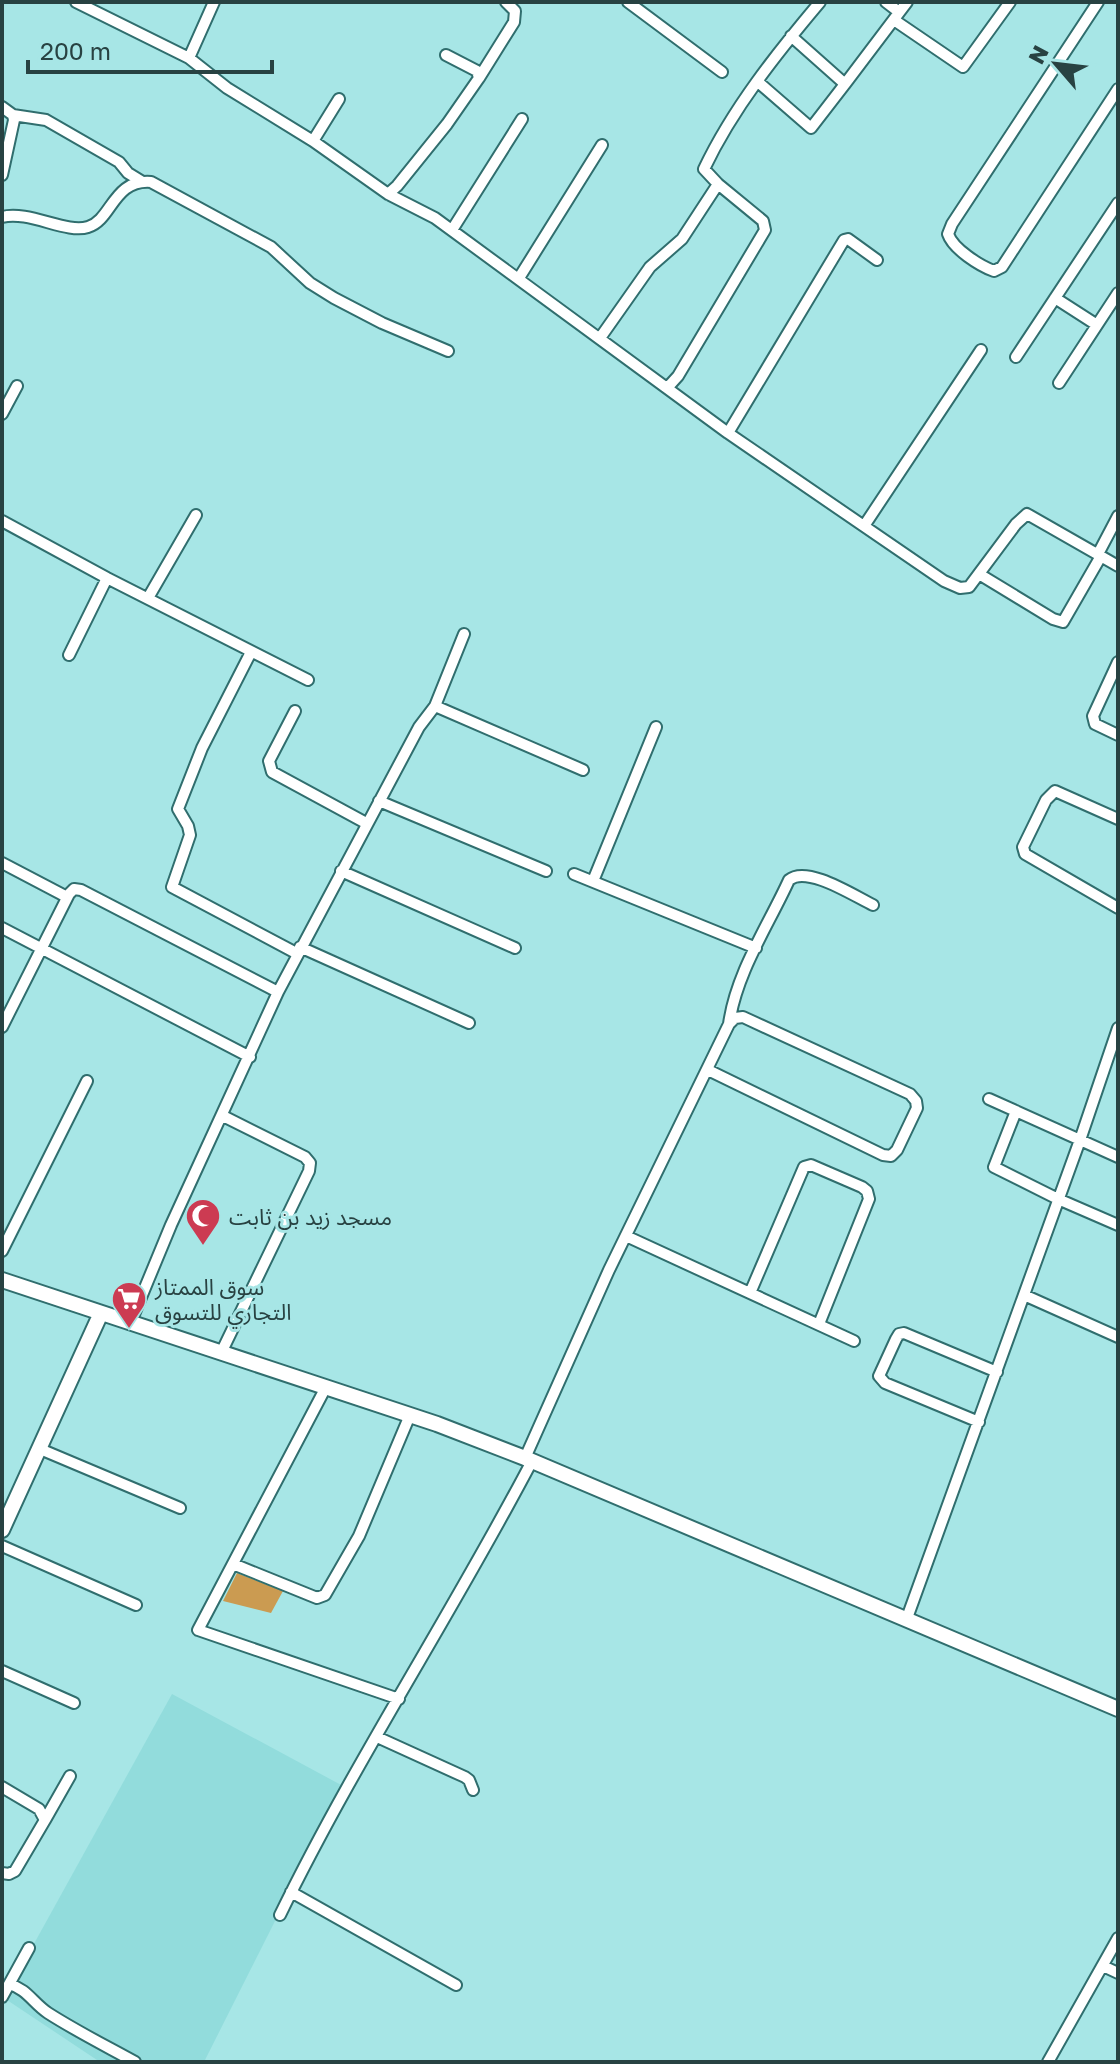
<svg xmlns="http://www.w3.org/2000/svg" width="1120" height="2064" viewBox="0 0 1120 2064" font-family="'Golos Text','Noto Sans Arabic',sans-serif">
<rect width="100%" height="100%" fill="#a7e6e6"/>
<path fill="#92dcdc" d="M172,1694L343,1786L204,2062H100L4,1998Z"/>
<path fill="#cb9b51" d="M237,1573L283,1591L271,1613L223,1601Z"/>
<g fill="none" stroke-linecap="round" stroke-linejoin="round">
<defs>
<path id="street" d="M76,2L189,58L227,88L313,141L388,194L435,218L728,433L944,581L960,588L969,587L1016,524L1027,514L1118,566
M628,2L722,72
M886,2L899,12
M1098,2L952,224L948,234C953,249 980,266 994,271L1002,267L1118,89
M894,20L963,67L1010,2
M791,36L845,84L907,2
M189,58L214,2
M479,78L514,22L515,11L506,2
M758,82L811,128L845,84
M2,107L13,115L14,120L2,175
M13,115L46,120L119,162L128,173L141,181
M313,141L339,99
M388,194L397,186L447,124L479,78L477,71L446,55
M2,217C29,210 66,234 88,227C112,220 113,179 151,182L271,247L310,283L334,298L382,323L448,351
M452,230L522,119
M519,278L602,145
M1055,298L1097,325
M600,338L650,267L682,239L718,184
M1016,357L1118,203
M1059,383L1118,293
M668,387L678,376L765,230L763,221L718,184L704,169C733,108 777,53 820,2
M2,414L17,386
M728,433L844,240L848,239L877,260
M2,521L107,578L308,680
M864,526L981,350
M1098,554L1118,516
M979,574L1053,619L1063,622L1101,556
M148,598L196,515
M251,652L202,748L178,809L188,826L190,835L172,887L298,954
M69,655L107,578
M1118,662L1093,716L1095,724L1118,735
M435,706L464,634
M295,711L269,761L272,772L366,823
M379,801L546,871
M1118,819L1055,791L1046,800L1023,847L1025,854L1118,908
M2,863L67,897
M341,871L515,948
M574,874L756,948
M593,881L656,727
M2,928L250,1057
M300,947L469,1023
M729,1024C736,973 768,926 789,880C807,865 854,896 873,905
M2,1027L69,894L74,889L81,890L278,992
M989,1099L1118,1157
M1016,1111L994,1167L1058,1199L1118,1225
M626,1236L854,1341
M2,1251L87,1081
M750,1293L804,1167L811,1165L862,1187L867,1191L869,1199L819,1324
M1024,1295L1118,1337
M130,1324L171,1225L278,992L419,727L435,706L583,770
M221,1353L309,1171L310,1163L305,1157L223,1116
M326,1387L198,1630L399,1699
M979,1422L885,1383L879,1376L896,1339L899,1334L904,1333L997,1372
M40,1449L180,1508
M525,1458L609,1270L729,1024L735,1018L743,1017L910,1094L916,1101L917,1108L897,1150L891,1156L883,1155L708,1070
M2,1546L136,1605
M233,1564L317,1598L325,1595L359,1536L410,1415
M907,1618L1080,1140L1118,1028
M2,1671L74,1703
M377,1737L465,1777L469,1780L473,1790
M2,1787L39,1809L45,1820L15,1871L9,1874L2,1873
M45,1820L70,1776
M291,1892L456,1985
M280,1915C356,1759 452,1614 532,1461
M1103,1966L1118,1973
M9,1984C27,1989 33,2003 48,2013C76,2031 106,2046 135,2062
M2,1997L29,1948
M1048,2062L1118,1938"/>
<path id="secondary" d="M2,1280L437,1424L525,1458L1118,1709
M2,1530L101,1313"/>
</defs>
<use href="#street" stroke="#306e6e" stroke-width="14"/>
<use href="#secondary" stroke="#306e6e" stroke-width="18"/>
<use href="#street" stroke="#fff" stroke-width="10"/>
<use href="#secondary" stroke="#fff" stroke-width="14"/>
</g>
<defs>
<symbol id="mosque-pin" viewBox="-11 -11 22 30"><path d="M0 17L-7.5 6A9.5 9.5 0 1 1 7.5 6Z" fill="#cc3b52" stroke="#a7e6e6"/><path d="M3.5-4.9A6 6 0 1 0 3.5 4.9A5 5 0 1 1 3.5-4.9Z" fill="#fff"/></symbol>
<symbol id="supermarket-pin" viewBox="-11 -11 22 30"><path d="M0 17L-7.5 6A9.5 9.5 0 1 1 7.5 6Z" fill="#cc3b52" stroke="#a7e6e6"/><path d="M-6-5.5h2.5l.6 2H6L4.5 2H-2.5L-4.4-4H-6ZM-1.5 3.2a1.3 1.3 0 1 0 .1 0ZM3 3.2a1.3 1.3 0 1 0 .1 0Z" fill="#fff"/></symbol>
</defs>
<g fill-rule="evenodd">
<use href="#mosque-pin" x="183" y="1196" width="40" height="54"/>
<use href="#supermarket-pin" x="109" y="1279" width="40" height="54"/>
</g>
<g text-anchor="middle" dominant-baseline="central" stroke-width="6" stroke-linejoin="round" paint-order="stroke">
<g font-size="22" fill="#284242" stroke="#a7e6e6" text-anchor="start">
<text x="229" y="1216">مسجد زيد بن ثابت</text>
<text x="155" y="1286">سوق الممتاز<tspan x="155" dy="25">التجاري للتسوق</tspan></text>
</g>
</g>
<rect width="1120" height="2064" fill="none" stroke="#284242" stroke-width="8"/>
<g transform="translate(1056 64) rotate(298)" stroke="#a7e6e6" stroke-width="6" paint-order="stroke">
<path d="M0-6L14 30L0 20L-14 30Z" fill="#284242"/>
<text y="-12" font-size="22" font-weight="bold" text-anchor="middle" fill="#284242">N</text>
</g>
<path d="M28 60v12h244v-12" fill="none" stroke="#284242" stroke-width="4"/>
<text x="40" y="60" font-size="24" fill="#284242" stroke="#a7e6e6" stroke-width="6" paint-order="stroke">200 m</text>
</svg>
